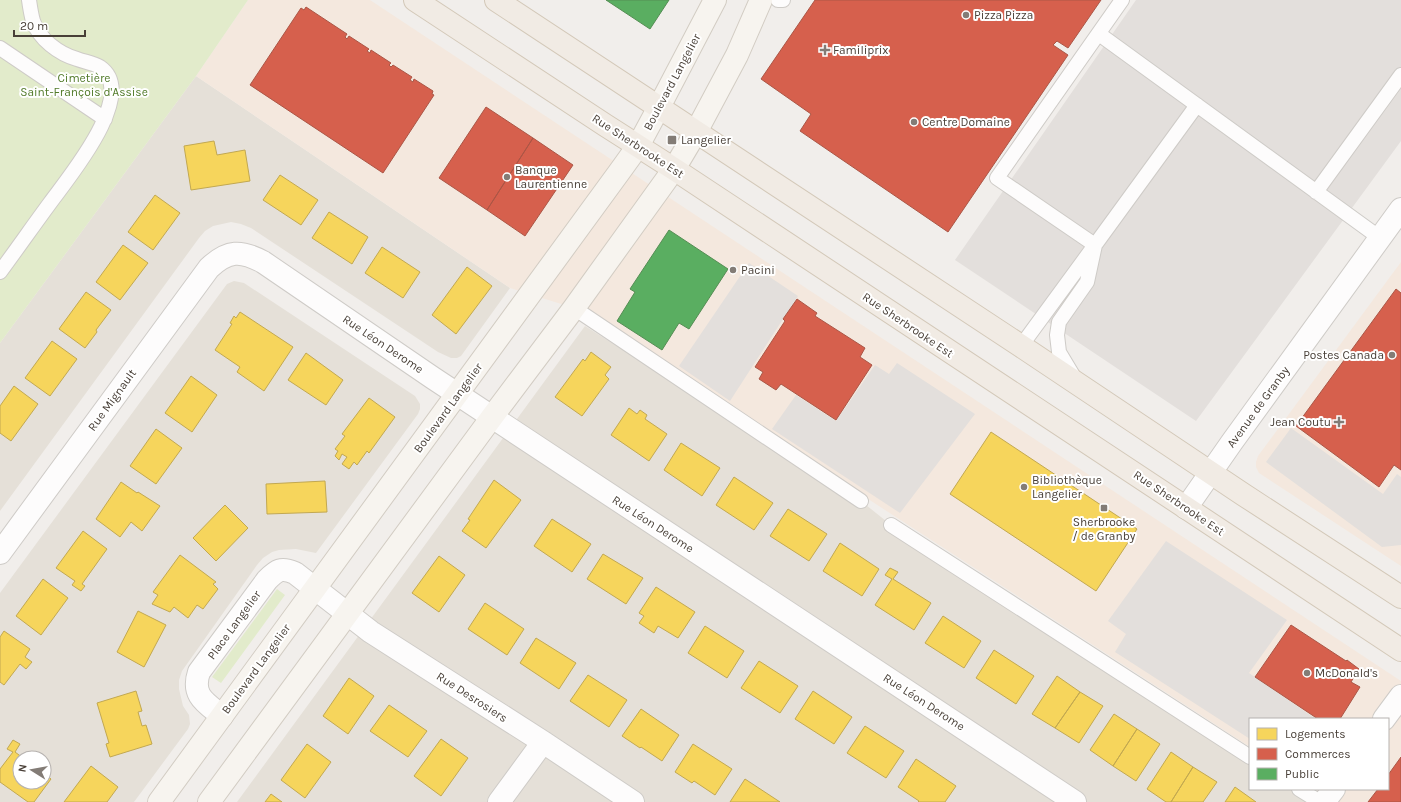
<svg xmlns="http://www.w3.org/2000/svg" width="1401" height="802" viewBox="0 0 1401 802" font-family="Karla,sans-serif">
<rect width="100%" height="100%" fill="#f1eeeb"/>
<path fill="#e5e0d8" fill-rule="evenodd" d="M196,76L510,288L461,356L457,358H451L438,352L251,228L241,224L231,222L213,226L205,231L199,238L0,511V343Z
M234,281L244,283L415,396L420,404V409L418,414L316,553L296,549L279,550L272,552L263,558L257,565L182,671L179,680V689L183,706L189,715L190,724L188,729L134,802H0V593L227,284ZM20,758H44V782H20Z
M585,326L861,501L891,525L1250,763V789H1289L1309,802H237Z"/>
<path fill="#f4e8de" d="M248,0H370L1401,681V802H1335L1315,789H1388V719H1250V747L574,308L510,288L196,76Z
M1401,262V566L1259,473L1256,467V462L1258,456Z"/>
<path fill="#e2ebcb" d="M0,0H248L196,76L0,343Z
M277,589L285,595L221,683L212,677Z"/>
<path fill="#e3dfdc" d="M1136,0H1401V141L1196,421L955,260Z
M749,263L798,296L730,401L679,366Z
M897,363L975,414L900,513L772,429L796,395L836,421L875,365L889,374Z
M1291,428L1383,494L1397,474L1401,477V545L1382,547L1266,462Z
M1166,541L1287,620L1249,673L1316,719H1250V739L1115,652L1126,634L1108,621Z"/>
<path fill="#f6d55c" stroke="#c2a851" d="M214,141L217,155L245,150L250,181L191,190L184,146Z
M280,175L318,200L301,225L263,200Z
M155,195L180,213L153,250L128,232Z
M329,212L368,237L352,264L312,238Z
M123,245L148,263L120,300L96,282Z
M382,247L420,272L403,298L365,273Z
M467,267L492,286L456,334L432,315Z
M86,292L111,310L96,330L97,332L85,348L59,329Z
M240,312L293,347L264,391L237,372L240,367L215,350L232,324L230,323L234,316L236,318Z
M52,341L77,359L50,396L25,378Z
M591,352L611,367L605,375L609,379L582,416L555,397L583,359L585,361Z
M306,353L343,380L326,405L288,380Z
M191,376L217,395L192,432L165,413Z
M14,386L38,404L11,441L0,433V406Z
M369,398L395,417L369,453L367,451L357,465L354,462L349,469L342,464L347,457L342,454L339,460L335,456L338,451L335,449L345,436L342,434Z
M629,408L637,414L640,410L647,415L645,419L667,434L649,461L611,435Z
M156,429L182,448L156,484L130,466Z
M991,432L1137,529L1096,591L950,494Z
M681,443L720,468L702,496L664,470Z
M734,477L773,503L754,530L716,505Z
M494,480L521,500L486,548L462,531L470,520L468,519Z
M325,481L327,512L267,514L266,484Z
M121,482L137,493L138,492L160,506L142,531L131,522L120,537L96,519Z
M225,505L248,528L216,561L193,538Z
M788,509L827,534L809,561L770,536Z
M552,519L591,544L572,572L534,546Z
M83,531L107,549L82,584L85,586L81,591L72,585L75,581L56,568Z
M840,543L879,569L862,596L823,571Z
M603,554L643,578L626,604L587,579Z
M180,555L216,582L213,584L218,589L203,609L197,605L188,618L174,607L170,612L152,604L158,595L153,592Z
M439,556L465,575L439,612L412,593Z
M890,568L898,572L893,579L931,603L914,630L875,605L892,579L885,575Z
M43,579L68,598L41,635L16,616Z
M656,587L695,612L678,638L658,626L654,633L639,623L644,616L639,613Z
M485,603L524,629L507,655L468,629Z
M138,611L166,625L144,667L117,652Z
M943,616L981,641L964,668L925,643Z
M705,626L744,651L727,678L688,653Z
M4,631L30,649L25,657L32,662L26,669L20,664L4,685L0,682V637Z
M536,638L576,663L559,689L520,663Z
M994,650L1034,676L1016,704L976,678Z
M759,661L798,686L780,713L741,688Z
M588,675L627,700L609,727L570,701Z
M1057,676L1080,692L1055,728L1032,714Z
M349,678L374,696L348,734L323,716Z
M136,691L142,711L138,712L142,726L146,725L152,744L110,757L106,744L109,743L97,703Z
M813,691L852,717L834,744L795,719Z
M1080,692L1103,706L1079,743L1055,728Z
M389,705L427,731L408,757L370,731Z
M641,709L679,735L662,761L641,747L640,748L622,736Z
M1114,714L1137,729L1113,766L1090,750Z
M865,726L904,751L886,778L847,753Z
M1137,729L1160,744L1136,781L1113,766Z
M441,739L468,758L441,796L414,776Z
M13,740L20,744L15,752L23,758H20V782H44V773L51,779L34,802H28L0,782V769L13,752L7,749Z
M307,744L331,762L305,798L281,780Z
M693,744L732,769L715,795L694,781L692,783L675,772Z
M1171,752L1193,767L1171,802H1166L1147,789Z
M916,759L956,786L945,802H918L919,801L898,787Z
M91,766L118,787L107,802H64Z
M1193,767L1217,782L1203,802H1171Z
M745,779L780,802H730Z
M1235,787L1256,802H1225Z
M271,794L282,802H265Z"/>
<path fill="#d6604d" stroke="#ab5646" d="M815,0H1101L1068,48L1057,41L1053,45L1068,55L948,232L800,131L811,114L761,79Z
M306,7L347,34L345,37L347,39L349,36L369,49L367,51L370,53L371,50L391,63L389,65L391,67L393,65L412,77L410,80L413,82L414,79L433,91L432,94L434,95L383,173L250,85L301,8L304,10Z
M486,107L533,138L487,210L439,178Z
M533,138L573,165L525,236L487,210Z
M1396,289L1401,293V470L1394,465L1379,487L1296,426Z
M797,299L817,313L815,316L865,348L860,357L872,365L836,420L781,384L776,390L759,379L763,372L755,367L785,321L783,319Z
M1291,625L1346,661L1347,660L1359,669L1351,682L1360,687L1340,719H1318L1255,677Z
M1401,757V802H1368L1378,789H1388V775Z"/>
<path fill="#5aae61" stroke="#558d54" d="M606,0H669L650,29Z
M669,230L728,269L689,329L679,323L662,350L617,321L635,292L630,289Z"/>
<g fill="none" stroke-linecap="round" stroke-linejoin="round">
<defs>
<path id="service" d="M778,0H783
M1122,0L997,178L1095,245L1197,105
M1099,34L1380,238
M0,48L105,119
M1316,192L1401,75
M0,272C17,249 33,226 50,203C68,178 139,94 100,67C93,63 85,62 77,59C59,54 39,39 33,21C31,14 30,7 29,0
M574,308L861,501
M1021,346L1095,245L1087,282L1059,322L1057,335L1059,352L1074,377
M891,525L1250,757
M1299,789L1320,802"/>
<path id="minor" d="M1186,508L1232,442L1401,209
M0,553L209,268C228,250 241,250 263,262L433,378L1075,802
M222,716C206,703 191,696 199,672L267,580C277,570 281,567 295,573L371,632L543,742L633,802
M1384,719L1401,696
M499,802L543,742
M1324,802L1334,789"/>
<path id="secondary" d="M159,802L620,171L638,146L659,107L715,0
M209,802L492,417L574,308L674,169L696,132L737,55L761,0"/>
<path id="primary" d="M415,0L605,125L674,169L1401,650
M496,0L1021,346L1244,495L1401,597"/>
</defs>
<use href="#service" stroke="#cecbc7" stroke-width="16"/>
<use href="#minor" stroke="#cecbc7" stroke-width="24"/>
<use href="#secondary" stroke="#d2ccc3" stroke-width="24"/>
<use href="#primary" stroke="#d3c8b8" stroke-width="24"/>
<use href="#service" stroke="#fdfcfc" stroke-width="14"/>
<use href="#minor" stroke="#fdfcfc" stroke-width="22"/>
<use href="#secondary" stroke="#f7f4ef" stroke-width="22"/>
<use href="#primary" stroke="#f1ebe4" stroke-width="22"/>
</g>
<g fill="#837c76" stroke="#fff" stroke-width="1.5">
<circle cx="966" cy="15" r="4"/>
<path d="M823 44h4v4h4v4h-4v4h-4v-4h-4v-4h4z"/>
<circle cx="914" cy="122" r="4"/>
<rect x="667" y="135" width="10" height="10" rx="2"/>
<circle cx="507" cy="177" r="4"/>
<circle cx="733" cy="270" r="4"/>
<circle cx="1392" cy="355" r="4"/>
<path d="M1337 416h4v4h4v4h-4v4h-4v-4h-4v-4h4z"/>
<circle cx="1024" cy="487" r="4"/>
<rect x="1100" y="504" width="8" height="8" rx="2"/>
<circle cx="1307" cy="673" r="4"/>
</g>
<g text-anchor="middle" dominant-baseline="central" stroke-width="4" stroke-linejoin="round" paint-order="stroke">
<g font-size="12" fill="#483f37" stroke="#fff" text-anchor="start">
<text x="974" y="15">Pizza Pizza</text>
<text x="833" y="50">Familiprix</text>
<text x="922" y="122">Centre Domaine</text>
<text x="681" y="140">Langelier</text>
<text x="515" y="170">Banque<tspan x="515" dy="14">Laurentienne</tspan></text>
<text x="741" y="270">Pacini</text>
<text x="1384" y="355" text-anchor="end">Postes Canada</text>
<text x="1331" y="422" text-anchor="end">Jean Coutu</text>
<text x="1032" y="480">Bibliothèque<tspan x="1032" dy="14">Langelier</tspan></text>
<text x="1104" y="522" text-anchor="middle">Sherbrooke<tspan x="1104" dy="14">/ de Granby</tspan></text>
<text x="1315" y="673">McDonald's</text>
</g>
<g font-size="12" fill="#517a29" stroke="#fff">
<text x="84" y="78">Cimetière<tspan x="84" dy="14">Saint-François d'Assise</tspan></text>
</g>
<g font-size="12" fill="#483f37" stroke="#fff">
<text transform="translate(672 82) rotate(-62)">Boulevard Langelier</text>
<text transform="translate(638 146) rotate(33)">Rue Sherbrooke Est</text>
<text transform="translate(908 325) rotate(34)">Rue Sherbrooke Est</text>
<text transform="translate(383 344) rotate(34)">Rue Léon Derome</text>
<text transform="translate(112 400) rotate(-54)">Rue Mignault</text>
<text transform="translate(1258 407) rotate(-54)">Avenue de Granby</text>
<text transform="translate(448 408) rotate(-54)">Boulevard Langelier</text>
<text transform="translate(1179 503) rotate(34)">Rue Sherbrooke Est</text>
<text transform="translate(653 524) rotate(33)">Rue Léon Derome</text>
<text transform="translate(234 625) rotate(-54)">Place Langelier</text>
<text transform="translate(256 669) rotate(-54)">Boulevard Langelier</text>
<text transform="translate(472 697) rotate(33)">Rue Desrosiers</text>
<text transform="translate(924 702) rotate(33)">Rue Léon Derome</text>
</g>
</g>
<rect x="1249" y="718" width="140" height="72" fill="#ffffff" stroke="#b6b2af"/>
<rect x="1257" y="728" width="20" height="12" fill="#f6d55c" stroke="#b6b2af"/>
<text x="1285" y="738" font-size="12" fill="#483f37">Logements</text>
<rect x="1257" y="748" width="20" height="12" fill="#d6604d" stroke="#b6b2af"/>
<text x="1285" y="758" font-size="12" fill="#483f37">Commerces</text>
<rect x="1257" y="768" width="20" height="12" fill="#5aae61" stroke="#b6b2af"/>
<text x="1285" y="778" font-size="12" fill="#483f37">Public</text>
<g transform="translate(32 770) rotate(281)"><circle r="19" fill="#ffffff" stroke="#b6b2af"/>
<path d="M0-3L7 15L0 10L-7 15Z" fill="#837c76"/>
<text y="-6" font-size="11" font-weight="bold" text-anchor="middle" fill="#483f37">N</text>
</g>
<path d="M14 30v6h71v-6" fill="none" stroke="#483f37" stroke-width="2"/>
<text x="20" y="30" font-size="12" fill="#483f37" stroke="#ffffff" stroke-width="3" paint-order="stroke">20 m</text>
</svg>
